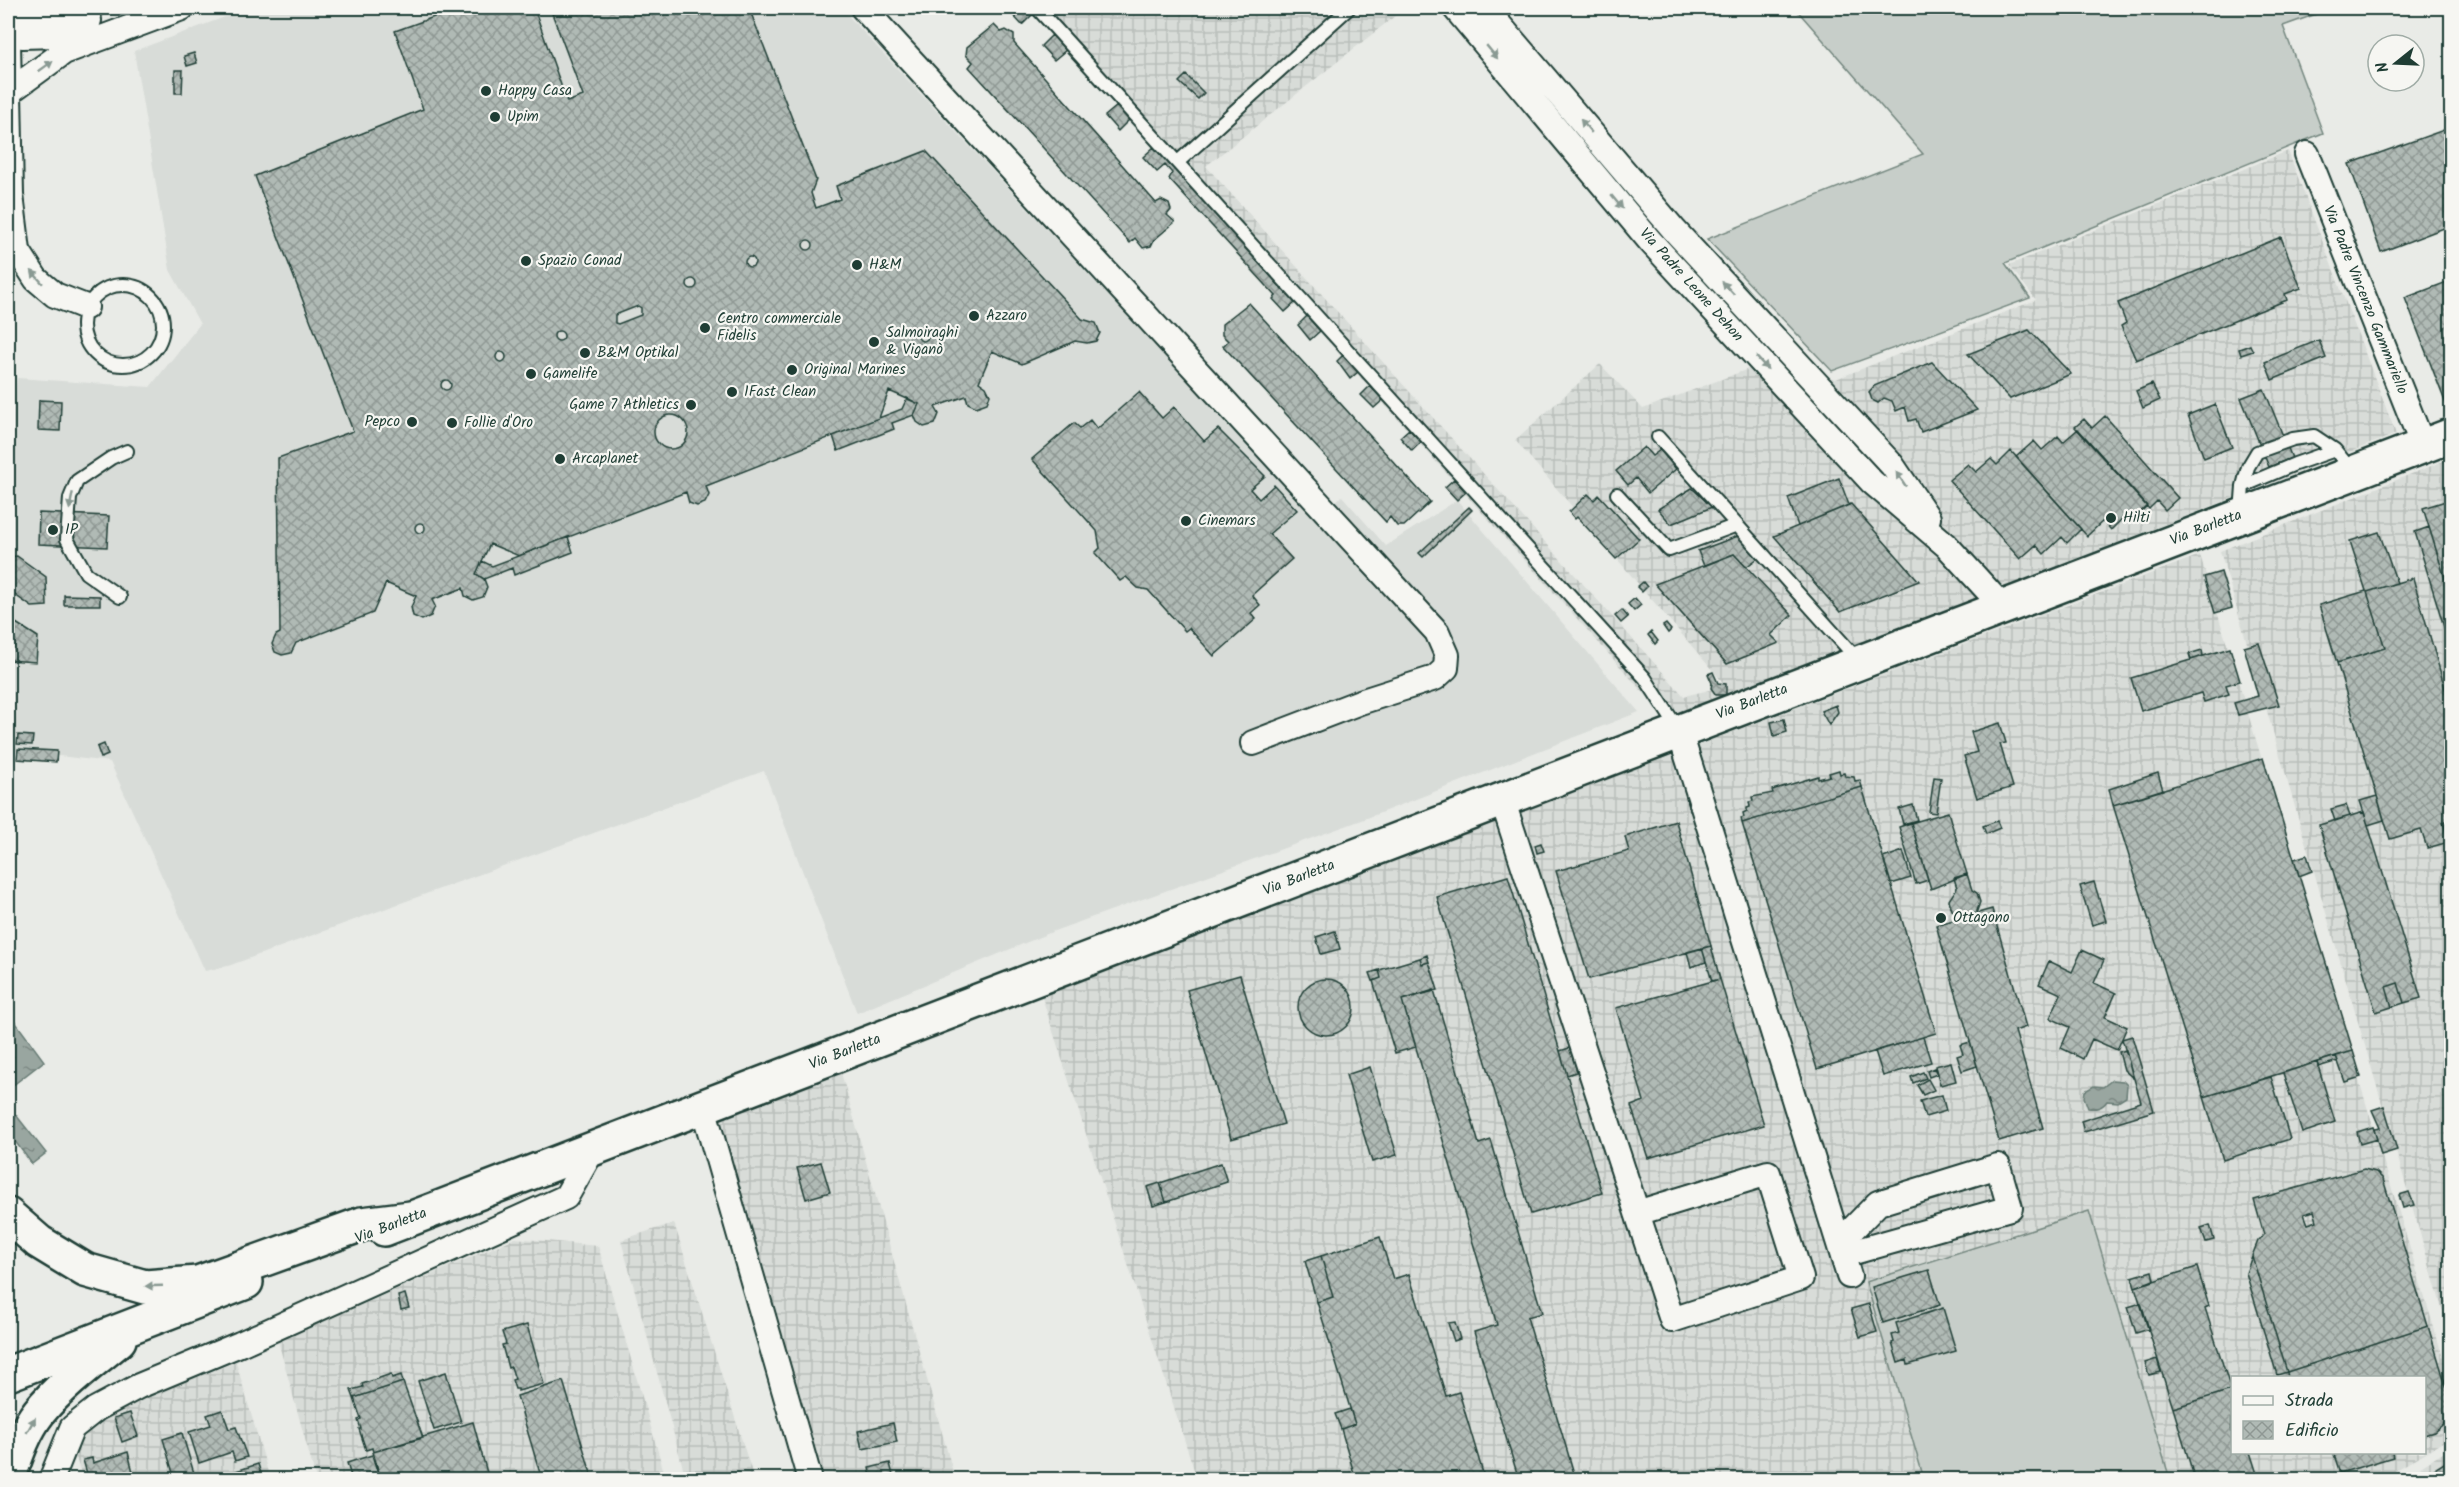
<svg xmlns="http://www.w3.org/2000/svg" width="2459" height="1487" viewBox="0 0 2459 1487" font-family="Kalam,sans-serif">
<defs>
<pattern id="industrial-grid" width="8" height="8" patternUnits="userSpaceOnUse" patternTransform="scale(1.5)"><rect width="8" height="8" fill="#d8dcd8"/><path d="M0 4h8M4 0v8" fill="none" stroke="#b9beba"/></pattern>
<pattern id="water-ripples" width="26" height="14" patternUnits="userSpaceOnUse" patternTransform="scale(1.5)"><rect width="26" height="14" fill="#99a6a0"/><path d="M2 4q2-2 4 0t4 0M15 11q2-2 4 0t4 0" fill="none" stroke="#7c8883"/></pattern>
<pattern id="building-cross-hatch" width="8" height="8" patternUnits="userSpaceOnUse" patternTransform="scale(1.5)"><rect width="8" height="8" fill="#b0bab5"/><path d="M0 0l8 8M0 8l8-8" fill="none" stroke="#8f9894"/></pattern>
</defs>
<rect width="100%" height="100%" fill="#e9ebe7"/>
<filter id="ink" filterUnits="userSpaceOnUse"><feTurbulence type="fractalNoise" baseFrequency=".0167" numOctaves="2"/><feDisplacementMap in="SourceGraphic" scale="12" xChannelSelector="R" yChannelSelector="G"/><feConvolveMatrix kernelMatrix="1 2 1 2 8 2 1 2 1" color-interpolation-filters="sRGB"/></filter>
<g filter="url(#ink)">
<path fill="#d8dcd8" d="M249,8H841L1315,518L1342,496L1386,546L1457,500L1639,712L1362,820L1054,931L857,1013L764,771L228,966L205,971L110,762L8,750V449L17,378L150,387L200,324L170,270L134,51Z"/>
<path fill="url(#industrial-grid)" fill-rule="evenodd" d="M1029,8H1396L1400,12L1206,166L1684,696L1726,686L1515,440L1600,364L1643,409L1751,368L1836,379L2036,300L2009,265L2288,151L2396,434L1667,719Z
M2451,458V1339L2220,551Z
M2200,555L2451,1384V1437L2380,1480L1197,1479L1041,994ZM2232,1378H2424V1452H2232Z
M840,1069L955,1479H823L717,1115Z
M674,1223L754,1479H686L621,1240Z
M515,1238L598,1246L666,1479H316L278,1341Z
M236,1362L270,1479H83L73,1449L96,1425L132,1403Z
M2451,1448V1479H2401Z"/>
<path fill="#c7cec9" stroke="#73867e" stroke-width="1.5" d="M1795,8H2333L2283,26L2323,133L2005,263L2030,298L1832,371L1707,239L1923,154Z
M2089,1211L2170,1479H1924L1866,1282Z"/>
<path fill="url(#water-ripples)" stroke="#687c75" stroke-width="1.5" d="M8,1012L44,1061L12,1086L8,1080Z
M2112,1080L2123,1081L2127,1085L2126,1097L2118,1102L2107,1101C2102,1108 2096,1109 2088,1108L2084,1097L2085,1091L2094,1086L2103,1087Z
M16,1115L46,1153L32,1164L8,1132V1122Z"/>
<path fill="url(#building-cross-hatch)" stroke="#1f3d34" stroke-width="1.5" fill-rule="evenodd" d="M459,8H534L567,102L583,96L550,8H749L816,180L811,193L816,208L840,199L836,186L926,151L1082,319L1096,323L1100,333L1096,341L1087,343L1075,341L1022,364L992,351L979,382L986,387L990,395L987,403L976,407L968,403L966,396L943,404L935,407L939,414L935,424L924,427L917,422L914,415L919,404L889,391L879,418L706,486L709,495L705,503L697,506L689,503L686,492L519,556L490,544L476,574L484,579L487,587L483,597L473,600L465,596L463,588L432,600L435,606L431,616L422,620L413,616L411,607L416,596L386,583L373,613L296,643L291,653L282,655L275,652L272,644L276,635L280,633L278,458L353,431L255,176L423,109L395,31Z
M1011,8H1027L1033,14L1022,25L1008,10Z
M994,25L1001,32L1006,30L1014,35V43L1156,203L1161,200L1169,204L1171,210L1167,215L1175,222L1154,240L1151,246L1143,248L1135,238L1130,243L969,67L973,62L966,55L967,47Z
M1052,35L1066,50L1054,60L1041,46Z
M194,53L197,63L187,66L184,56Z
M175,70H183L182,93H175Z
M1186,75L1204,93L1198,99L1179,82Z
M1117,106L1129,120L1118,131L1105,116Z
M2452,127V225L2381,252L2349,164Z
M1154,147L1295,303L1285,312L1273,299L1276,296L1169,179L1172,173L1165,165L1157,172L1143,157Z
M2281,237L2301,288L2285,294L2287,300L2136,360L2121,326L2126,323L2118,303Z
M803 245a5 5 0 1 1 10 0a5 5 0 1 1-10 0Z
M745 262a5 5 0 1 1 10 0a5 5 0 1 1-10 0Z
M687 284a5 5 0 1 1 10 0a5 5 0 1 1-10 0Z
M2452,280V402L2446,404L2405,298Z
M1249,303L1430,502L1404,526H1397L1390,517L1386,522L1223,346L1228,341L1222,335V324Z
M638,306L641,308V315L618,324L615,323V315Z
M1307,316L1320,331L1310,340L1298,325Z
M2029,330L2071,374L2010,399L1968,354Z
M918 336a5 5 0 1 1 10 0a5 5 0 1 1-10 0Z
M554 336a5 5 0 1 1 10 0a5 5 0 1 1-10 0Z
M2319,340L2326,358L2272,380L2265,362Z
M2250,345L2253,351L2241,355L2239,349Z
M496 357a5 5 0 1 1 10 0a5 5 0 1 1-10 0Z
M1343,355L1358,372L1350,379L1337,361Z
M1932,362L1977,410L1921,432L1916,419L1909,421L1905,407L1896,411L1892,401L1884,398L1878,403L1872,400L1869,392L1874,386Z
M441 385a5 5 0 1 1 10 0a5 5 0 1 1-10 0Z
M2152,384L2160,400L2143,408L2136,391Z
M1370,386L1383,400L1374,408L1361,395Z
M2264,389L2292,458L2269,467L2241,398Z
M1139,392L1162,418L1174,407L1204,441L1218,429L1265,476L1250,489L1259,499L1274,485L1297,510L1269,534L1292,559L1252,595L1260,605L1251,613L1256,619L1214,656L1189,628L1185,631L1148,590L1138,588L1126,577L1120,581L1095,553L1100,548L1097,531L1032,459L1074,423L1080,428L1090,420L1097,429Z
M907,398L919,404L914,415L892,423L894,429L838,451L833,436L902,409Z
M39,400L61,401L60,431L38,430Z
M2215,404L2232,447L2204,458L2188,415Z
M654 432a17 17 0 1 1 34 0a17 17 0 1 1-34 0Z
M2105,416L2178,498L2165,510L2157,501L2149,509L2075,427L2084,419L2092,428Z
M1409,429L1421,442L1412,451L1400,437Z
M2078,429L2147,506L2133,519L2128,513L2111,530L2103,521L2087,536L2016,457L2034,441L2042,450L2058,436L2063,442Z
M1644,447L1652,456L1660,450L1676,469L1648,493L1636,478L1628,485L1616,471Z
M2011,451L2081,529L2067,543L2062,537L2044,554L2036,545L2020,559L1949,480L1968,464L1976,472L1991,459L1997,465Z
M1839,478L1849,505L1798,526L1788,498Z
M1454,479L1466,492L1457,500L1445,487Z
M1692,488L1712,507L1671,524L1658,509Z
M1588,494L1594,500L1599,495L1639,539L1616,559L1577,517L1575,519L1569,512Z
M2452,499V601L2423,508Z
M1851,504L1919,581L1840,612L1774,536Z
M1469,507L1472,510L1423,557L1419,553Z
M39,513L109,516L107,547L38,544Z
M415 528a5 5 0 1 1 10 0a5 5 0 1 1-10 0Z
M2429,527L2452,601V653L2415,532Z
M2379,532L2397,583L2367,592L2385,648L2337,663L2319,605L2366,591L2350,541Z
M1738,536L1758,558L1746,567L1734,554L1704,566L1698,551Z
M568,537L573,552L514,575L512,568L484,579L476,574L482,561L492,566Z
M1734,554L1792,615L1771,635L1779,643L1727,664L1655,584Z
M17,556L46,577L47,606L32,607L8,590V557Z
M2221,572L2232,608L2215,613L2204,577Z
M2413,578L2452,712V819L2443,822L2449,842L2427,848L2421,830L2390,839L2337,663L2385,648L2367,592Z
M1643,582L1647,587L1642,592L1637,587Z
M64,595L100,596V605H64Z
M1635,598L1641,605L1634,611L1628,604Z
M1622,610L1628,617L1621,623L1615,616Z
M8,618L38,637L36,662L8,660Z
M1666,624L1671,630L1668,633L1663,626Z
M1651,632L1658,641L1655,644L1648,635Z
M2259,643L2279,705L2238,715L2234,703L2258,696L2244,647Z
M2230,648L2240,681L2226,685L2229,694L2204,702L2201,693L2141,711L2131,678Z
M2202,650L2203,656L2191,660L2189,654Z
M1713,672L1718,683L1726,684V695H1716L1711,688L1712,683L1708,674Z
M1836,705L1838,712L1829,725L1821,711Z
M1784,719L1787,732L1774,736L1771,722Z
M2000,723L2006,743L2000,744L2013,787L1977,798L1964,756L1977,752L1971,732Z
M18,735L33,736L32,745L17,744Z
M104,744L108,755L101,758L97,747Z
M18,749L57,751L56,762L17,759Z
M2263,758L2353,1051L2204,1097L2113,805Z
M1839,770L1840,774L1844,773L1845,776L1854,777L1855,781L1860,780L1862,787L1742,823L1741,818L1744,817L1743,813L1747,811V808L1750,807L1749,802L1753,801L1752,797L1773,793L1772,790L1818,776V779L1830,776L1829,773Z
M2158,773L2163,790L2113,805L2109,789Z
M1934,777L1941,778L1936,813L1929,812Z
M1862,787L1936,1033L1817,1069L1742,823Z
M2377,796L2384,820L2368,825L2360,801Z
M1913,805L1917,820L1903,824L1899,809Z
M2346,805L2350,816L2335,821L2331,809Z
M1948,812L1967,874L1931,889L1911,823Z
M2364,812L2421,998L2404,1003L2398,983L2386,987L2392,1007L2376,1012L2319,825Z
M2452,819V833L2447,834L2443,822Z
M1676,821L1711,946L1589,979L1556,871L1629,851L1625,837Z
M1997,821L2000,828L1986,834L1983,826Z
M1911,823L1928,880L1916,884L1899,827Z
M1541,843L1544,851L1537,853L1535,845Z
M1903,851L1911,878L1891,884L1883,858Z
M2307,855L2312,871L2299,876L2294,859Z
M1967,874L1972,890L1977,893L1980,902L1976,914L1961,918L1952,910L1949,900L1957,888L1954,878Z
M1508,876L1602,1193L1531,1214L1437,897Z
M2094,882L2106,921L2092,925L2080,886Z
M1992,909L2026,1027L2015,1031L2043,1128L1999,1141L1936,925Z
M1335,931L1340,949L1321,954L1316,937Z
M1711,946L1720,979L1712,981L1702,948Z
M1702,948L1706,962L1691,967L1687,952Z
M2082,950L2104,960L2094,983L2116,993L2105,1017L2127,1027L2117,1050L2092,1039L2083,1059L2061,1048L2070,1027L2050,1018L2061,994L2039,984L2049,961L2072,972Z
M1427,955L1429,962L1422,964L1420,958Z
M1420,958L1422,964L1429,962L1438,990L1402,1000L1416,1047L1395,1053L1373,981L1381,978L1379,970Z
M1379,970L1381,978L1373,981L1370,973Z
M1240,975L1284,1124L1231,1139L1187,990Z
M1298 1007a28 28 0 1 1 56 0a28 28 0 1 1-56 0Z
M1720,979L1764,1125L1648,1158L1631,1106L1644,1101L1616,1008Z
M2398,983L2404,1003L2392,1007L2386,987Z
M1434,990L1479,1144L1491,1140L1542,1313L1527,1317L1576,1480H1519L1474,1332L1497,1325L1402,1000Z
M2132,1036L2154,1111L2084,1132L2081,1121L2141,1102L2122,1039Z
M1923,1037L1931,1062L1883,1076L1875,1051Z
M1970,1042L1977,1066L1962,1071L1957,1056L1963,1054L1960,1045Z
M1575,1046L1582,1070L1567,1075L1560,1051Z
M2126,1050L2133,1078L2124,1070L2119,1052Z
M2353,1051L2361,1077L2345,1082L2336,1056Z
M2336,1056L2338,1061L2318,1067L2317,1062Z
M1951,1062L1956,1081L1940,1085L1935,1066Z
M2317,1062L2335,1122L2302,1133L2283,1073Z
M1370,1067L1397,1155L1372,1162L1346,1075Z
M1934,1068L1937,1074L1929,1077L1927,1071Z
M1923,1072L1926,1078L1913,1083L1911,1077Z
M2271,1077L2290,1139L2223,1160L2204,1097Z
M1928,1079L1934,1090L1923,1095L1917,1085Z
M1942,1095L1946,1111L1925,1117L1920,1101Z
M2384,1106L2397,1150L2381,1155L2374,1129L2380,1128L2372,1110Z
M2373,1127L2377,1139L2360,1144L2357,1132Z
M821,1162L830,1192L806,1199L797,1168Z
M1221,1163L1227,1182L1166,1202L1160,1183Z
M2364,1169L2376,1172L2383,1179L2428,1326L2287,1372L2252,1256L2258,1241L2264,1235L2254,1200ZM2314,1211L2317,1221L2308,1224L2304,1214Z
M1160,1183L1166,1202L1153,1206L1147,1187Z
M2409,1192L2414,1205L2403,1208L2399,1195Z
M2210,1225L2214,1240L2206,1242L2201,1228Z
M1380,1237L1393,1279L1409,1274L1446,1396L1459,1392L1485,1480H1356L1341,1429L1355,1424L1317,1302L1333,1297L1321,1256Z
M1321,1256L1333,1297L1317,1302L1305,1261Z
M2252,1256L2287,1372L2277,1375L2246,1273Z
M2197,1267L2209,1306L2205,1308L2231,1390L2173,1408L2135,1287Z
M1929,1270L1940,1305L1883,1323L1872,1287Z
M2152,1271L2154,1280L2135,1287L2132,1277Z
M405,1294L409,1308L401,1310L398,1296Z
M2141,1303L2149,1329L2136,1333L2128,1307Z
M1869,1304L1877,1332L1860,1337L1851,1309Z
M1943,1308L1956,1351L1908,1365L1907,1360L1898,1363L1892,1343L1894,1342L1892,1335L1899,1333L1896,1323Z
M1455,1322L1460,1339L1454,1341L1448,1323Z
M527,1325L544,1384L518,1391V1389H515L512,1380L515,1379L511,1367L508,1368L502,1345L506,1344L502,1332Z
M2428,1326L2451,1402L2448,1403L2447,1421L2434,1432L2424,1435V1378H2288L2287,1372Z
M2157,1359L2161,1372L2149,1375L2145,1363Z
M446,1372L461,1422L434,1430L418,1381Z
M2287,1372L2288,1378H2278L2277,1375Z
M391,1374L392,1378L401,1375L403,1382L354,1398L351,1390L363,1387L362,1384Z
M563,1381L593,1480H542L517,1396Z
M403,1382L423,1438L373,1452L372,1448L366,1450L359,1429H361L358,1420L361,1419L354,1398Z
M2231,1390L2232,1396V1452H2250L2259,1480H2195L2173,1408Z
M1350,1409L1355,1424L1341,1429L1335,1414Z
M222,1410L229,1429L236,1427L247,1457L235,1461L232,1452L199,1463L189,1432L211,1425L207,1415Z
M130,1413L138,1436L122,1442L114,1418Z
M473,1422L489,1480H381L373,1452Z
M893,1423L897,1442L862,1449L858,1431Z
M182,1433L196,1480H175L163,1439Z
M128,1452L135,1480H89L83,1460L92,1458L93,1463Z
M2333,1452H2394L2392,1453L2393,1457L2340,1473Z
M372,1455L380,1480H352L347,1463Z
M2452,1458V1474L2442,1480H2417Z
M890,1463L894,1480H872L869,1468Z
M258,1464L263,1480H238L236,1471Z"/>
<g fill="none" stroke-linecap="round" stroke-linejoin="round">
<defs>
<path id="lane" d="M1037,8L1645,678L1678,729
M1178,162L1349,8
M83 325a40 40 0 1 1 80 0a40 40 0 1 1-80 0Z
M1658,437L1858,660
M2243,486L2248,467L2257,452L2293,439L2314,436L2335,450
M1617,494L1669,550L1737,525
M2241,513L2243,486L2295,464L2335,450L2353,472
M120,597L86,573L67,539L70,498L77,481L111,458L127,451"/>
<path id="street" d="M863,8L1437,632L1447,655L1446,668L1435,678L1360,702L1253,743
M1455,8L1650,241L1872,482L1946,545L2002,606
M1485,8L1675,231L1892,465L1928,518
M8,27L22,36L91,34
M8,27C30,9 62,18 89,20
M8,41L9,92
M2307,154L2423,446
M86,307L55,295L36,279L18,251L11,195L9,92L64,52L182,8
M1679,730L1849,1276
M1502,799L1672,1320L1801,1278L1768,1173L1637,1213
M703,1107L810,1480
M1839,1243L1878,1203L1998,1166L2010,1208L1843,1255
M51,1480L72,1428L96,1409L139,1386L240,1344L566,1197L593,1149"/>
<path id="secondary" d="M384,1229L2452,435
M8,1374L246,1282
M8,1479C16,1456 24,1431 39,1412C61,1385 92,1362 119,1340"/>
<path id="primary" d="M8,1215L39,1242L85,1270L145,1287L198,1283L362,1224L411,1218"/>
</defs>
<use href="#lane" stroke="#1f3d34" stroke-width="16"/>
<use href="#street" stroke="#1f3d34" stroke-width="28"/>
<use href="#secondary" stroke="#1f3d34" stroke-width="38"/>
<use href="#primary" stroke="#1f3d34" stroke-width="38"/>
<use href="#lane" stroke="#f6f6f2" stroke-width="12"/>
<use href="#street" stroke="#f6f6f2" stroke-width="24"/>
<use href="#secondary" stroke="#f6f6f2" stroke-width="33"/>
<use href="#primary" stroke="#f6f6f2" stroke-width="33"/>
</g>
<defs><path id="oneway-solid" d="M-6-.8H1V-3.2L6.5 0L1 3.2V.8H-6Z" transform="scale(1.5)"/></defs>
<g fill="#8a9a93">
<use href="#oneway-solid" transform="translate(1492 52) rotate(50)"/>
<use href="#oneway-solid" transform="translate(46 66) rotate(-36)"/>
<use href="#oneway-solid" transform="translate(1586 126) rotate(-130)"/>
<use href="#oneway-solid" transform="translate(1617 202) rotate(50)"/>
<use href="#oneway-solid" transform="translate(37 277) rotate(-131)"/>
<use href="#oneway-solid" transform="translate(1728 288) rotate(-133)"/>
<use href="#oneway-solid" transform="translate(1762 363) rotate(47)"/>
<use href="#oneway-solid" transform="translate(1901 479) rotate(-124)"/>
<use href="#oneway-solid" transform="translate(71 501) rotate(101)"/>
<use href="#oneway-solid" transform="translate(154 1286) rotate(178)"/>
<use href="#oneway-solid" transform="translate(31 1425) rotate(-60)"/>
</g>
</g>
<g fill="#1f3d34" stroke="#f6f6f2" stroke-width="2">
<circle cx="486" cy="91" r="6"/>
<circle cx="495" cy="117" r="6"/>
<circle cx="526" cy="261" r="6"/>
<circle cx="857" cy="265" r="6"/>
<circle cx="974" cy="316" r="6"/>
<circle cx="705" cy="328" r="6"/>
<circle cx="874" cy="342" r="6"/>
<circle cx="585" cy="353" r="6"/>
<circle cx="792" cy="370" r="6"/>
<circle cx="531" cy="374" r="6"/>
<circle cx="732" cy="392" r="6"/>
<circle cx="691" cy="405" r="6"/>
<circle cx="412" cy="422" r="6"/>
<circle cx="452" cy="423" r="6"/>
<circle cx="560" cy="459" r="6"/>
<circle cx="2111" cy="518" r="6"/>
<circle cx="1186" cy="521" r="6"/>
<circle cx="53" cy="530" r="6"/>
<circle cx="1941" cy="918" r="6"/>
</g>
<g text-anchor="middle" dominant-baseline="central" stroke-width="4.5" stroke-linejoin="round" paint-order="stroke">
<g font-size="15" fill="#1f3d34" stroke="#f6f6f2" text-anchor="start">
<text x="498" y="91">Happy Casa</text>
<text x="507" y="117">Upim</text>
<text x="538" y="261">Spazio Conad</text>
<text x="869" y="265">H&amp;M</text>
<text x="986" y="316">Azzaro</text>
<text x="717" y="319">Centro commerciale<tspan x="717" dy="17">Fidelis</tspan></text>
<text x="886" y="333">Salmoiraghi<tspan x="886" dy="17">&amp; Viganò</tspan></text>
<text x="597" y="353">B&amp;M Optikal</text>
<text x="804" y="370">Original Marines</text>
<text x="543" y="374">Gamelife</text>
<text x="744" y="392">1Fast Clean</text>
<text x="679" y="405" text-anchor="end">Game 7 Athletics</text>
<text x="400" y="422" text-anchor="end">Pepco</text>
<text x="464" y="423">Follie d'Oro</text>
<text x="572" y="459">Arcaplanet</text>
<text x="2123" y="518">Hilti</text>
<text x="1198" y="521">Cinemars</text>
<text x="65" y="530">IP</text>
<text x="1953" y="918">Ottagono</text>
</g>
<g font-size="15" fill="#1f3d34" stroke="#f6f6f2">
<text transform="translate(1691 285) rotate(48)">Via Padre Leone Dehon</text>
<text transform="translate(2365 300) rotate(68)">Via Padre Vincenzo Gammariello</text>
<text transform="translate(2206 528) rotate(-21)">Via Barletta</text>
<text transform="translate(1752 702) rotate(-21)">Via Barletta</text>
<text transform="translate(1299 878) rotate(-21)">Via Barletta</text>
<text transform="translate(845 1052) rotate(-21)">Via Barletta</text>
<text transform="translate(391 1226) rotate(-21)">Via Barletta</text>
</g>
</g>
<rect width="2459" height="1487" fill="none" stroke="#f6f6f2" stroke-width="30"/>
<rect x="15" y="15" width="2429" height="1457" fill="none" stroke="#1f3d34" stroke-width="2" filter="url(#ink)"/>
<rect x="2231" y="1376" width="195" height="78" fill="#f6f6f2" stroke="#a0aca6" stroke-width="1.5"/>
<rect x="2243" y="1396" width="30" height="9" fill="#f6f6f2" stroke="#a0aca6" stroke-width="1.5"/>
<text x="2285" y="1406" font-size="18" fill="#1f3d34">Strada</text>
<rect x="2243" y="1421" width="30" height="18" fill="url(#building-cross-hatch)" stroke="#a0aca6" stroke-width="1.5"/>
<text x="2285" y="1436" font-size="18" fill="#1f3d34">Edificio</text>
<g transform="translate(2396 63) rotate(252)"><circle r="28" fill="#f6f6f2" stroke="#a0aca6" stroke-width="1.5"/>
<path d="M0-4.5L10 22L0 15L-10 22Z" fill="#1f3d34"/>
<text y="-9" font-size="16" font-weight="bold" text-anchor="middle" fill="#1f3d34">N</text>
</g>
</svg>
